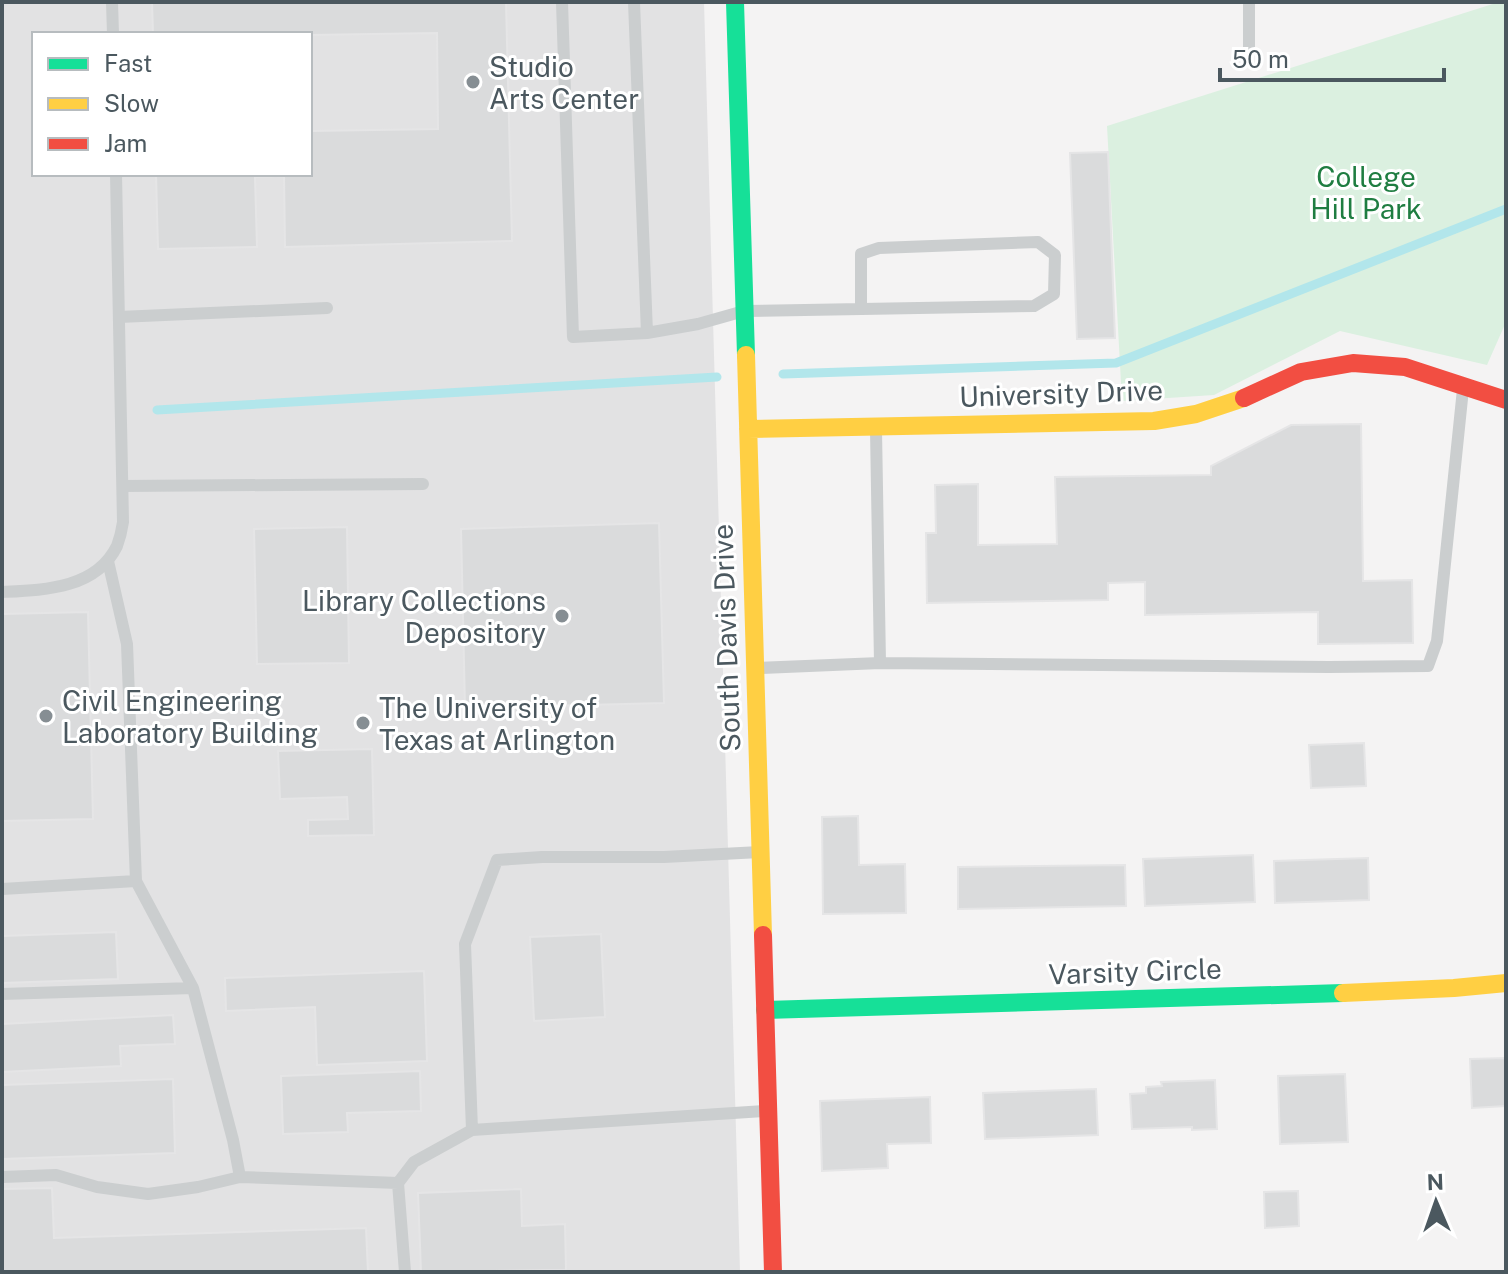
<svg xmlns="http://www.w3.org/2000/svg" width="1508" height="1274" viewBox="0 0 1508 1274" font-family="'Public Sans',sans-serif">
<rect width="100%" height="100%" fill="#f4f3f3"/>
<path fill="#e2e2e3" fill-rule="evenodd" d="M2,2H704L740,1272H2ZM34,34H310V174H34Z"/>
<path fill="#dbf0e0" d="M1499,2H1506V322L1487,365L1340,331L1214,395L1122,401L1107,126Z"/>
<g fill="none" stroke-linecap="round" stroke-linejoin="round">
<path stroke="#b2e6eb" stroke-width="9" d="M783,374L1116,363L1506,209
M157,410L717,377"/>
</g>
<path fill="#dadbdc" stroke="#e5e5e6" stroke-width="2" d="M152,2H506L512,241L285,247L284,176L255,177L257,247L158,249L156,174H310V131L438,129L437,33L310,35L153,34Z
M1108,152L1115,338L1077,339L1070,153Z
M1361,424L1363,581L1412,580L1413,643L1318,644V612L1145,615V582L1108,583V600L927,603L926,533H936L935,485L978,484V545L1057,544L1055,477L1211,475V466L1291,425Z
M659,523L664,703L465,708L461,529Z
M347,527L349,663L257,664L254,529Z
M88,612L93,819L2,821V614Z
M1364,743L1366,786L1311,788L1309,745Z
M372,749L374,835L308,836V820L348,819L347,797L280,799L278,751Z
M858,816L859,865L905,864L906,913L823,914L822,817Z
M1253,855L1255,902L1145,906L1143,859Z
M1368,858L1369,900L1275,903L1274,861Z
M1125,865L1126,906L958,909V867Z
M116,932L118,979L2,983V936Z
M601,934L605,1017L534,1021L530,937Z
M424,971L427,1061L317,1065L315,1007L226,1011L225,978Z
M173,1015L175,1044L120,1046L121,1066L2,1072V1024Z
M1506,1058V1106L1472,1108L1470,1059Z
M420,1071L421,1111L347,1113L348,1132L283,1134L281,1076Z
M1345,1074L1348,1142L1280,1144L1278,1076Z
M173,1079L175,1153L2,1159V1085Z
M1215,1080L1217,1129L1192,1130V1127L1132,1129L1130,1094L1146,1093V1087L1162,1086L1161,1082Z
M1096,1089L1098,1135L985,1139L983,1093Z
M930,1097L931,1143L887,1144L888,1168L822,1171L820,1101Z
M52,1188L54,1238L366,1228L368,1272H2V1189Z
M521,1189L522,1226L565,1224L566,1270L421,1272L418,1193Z
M1298,1191L1299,1226L1265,1228L1264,1192Z"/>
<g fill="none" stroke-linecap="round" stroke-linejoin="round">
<path stroke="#cbcecf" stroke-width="12" d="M112,2L113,34
M562,2L573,337L647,333L698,324L744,311L1034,306L1054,294L1055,255L1038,242L879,248L861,254V309
M634,2L647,333
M1249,2V49
M119,317L327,308
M876,430L880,663
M123,486L423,484
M108,561L127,644L136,881L193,988L233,1140L240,1177
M2,592C44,590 96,589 117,546C120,538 122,529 123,522L116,174
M759,668L880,663L1329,667L1428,666L1437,641L1463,389
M760,852L664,857H542L497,860L465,944L472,1130L765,1111
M2,889L136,881
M2,994L193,988
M2,1177L56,1175L97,1187L148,1194L198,1187L240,1177L398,1183
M405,1272L398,1183L414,1162L472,1130"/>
<path stroke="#16e098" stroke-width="18" d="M735,2L746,355
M765,1010L1343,993"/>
<path stroke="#ffcf43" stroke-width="18" d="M746,355L763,935
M748,429L1154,421L1196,414L1244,398
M1343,993L1454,988L1506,983"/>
<path stroke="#f24e42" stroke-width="18" d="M1244,398L1301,372L1353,363L1405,367L1506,400
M763,935L773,1272"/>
</g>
<g fill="#868e93" stroke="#fff" stroke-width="3">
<circle cx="473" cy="82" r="8"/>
<circle cx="562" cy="616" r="8"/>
<circle cx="46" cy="716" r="8"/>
<circle cx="363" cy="723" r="8"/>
</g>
<g text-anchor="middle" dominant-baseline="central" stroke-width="6" stroke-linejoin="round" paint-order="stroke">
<g font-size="28" fill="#4b585f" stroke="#fff" text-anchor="start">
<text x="489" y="66">Studio<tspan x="489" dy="32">Arts Center</tspan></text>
<text x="546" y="600" text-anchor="end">Library Collections<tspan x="546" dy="32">Depository</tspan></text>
<text x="62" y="700">Civil Engineering<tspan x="62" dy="32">Laboratory Building</tspan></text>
<text x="379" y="707">The University of<tspan x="379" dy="32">Texas at Arlington</tspan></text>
</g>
<g font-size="28" fill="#1f7d41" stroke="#fff">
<text x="1366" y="176">College<tspan x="1366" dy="32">Hill Park</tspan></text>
</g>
<g font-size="28" fill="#4b585f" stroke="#fff">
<text transform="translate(1061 393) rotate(-2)">University Drive</text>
<text transform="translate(726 638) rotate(-92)">South Davis Drive</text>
<text transform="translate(1135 971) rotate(-2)">Varsity Circle</text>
</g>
</g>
<rect width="1508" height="1274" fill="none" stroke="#4b585f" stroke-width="8"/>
<rect x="32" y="32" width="280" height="144" fill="#ffffff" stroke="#b7bcbf" stroke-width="2"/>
<rect x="48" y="58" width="40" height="12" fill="#16e098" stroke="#b7bcbf" stroke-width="2"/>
<text x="104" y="72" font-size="24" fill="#4b585f">Fast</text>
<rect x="48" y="98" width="40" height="12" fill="#ffcf43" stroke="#b7bcbf" stroke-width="2"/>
<text x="104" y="112" font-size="24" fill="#4b585f">Slow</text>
<rect x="48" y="138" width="40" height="12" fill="#f24e42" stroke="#b7bcbf" stroke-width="2"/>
<text x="104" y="152" font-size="24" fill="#4b585f">Jam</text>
<g transform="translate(1436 1202) rotate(358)" stroke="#ffffff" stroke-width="6" paint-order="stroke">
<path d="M0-6L14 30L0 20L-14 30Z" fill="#4b585f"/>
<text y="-12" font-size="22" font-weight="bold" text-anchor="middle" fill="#4b585f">N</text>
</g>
<path d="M1220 68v12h224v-12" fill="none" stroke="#4b585f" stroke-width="4"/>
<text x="1232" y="68" font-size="24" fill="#4b585f" stroke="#ffffff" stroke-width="6" paint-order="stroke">50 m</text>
</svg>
